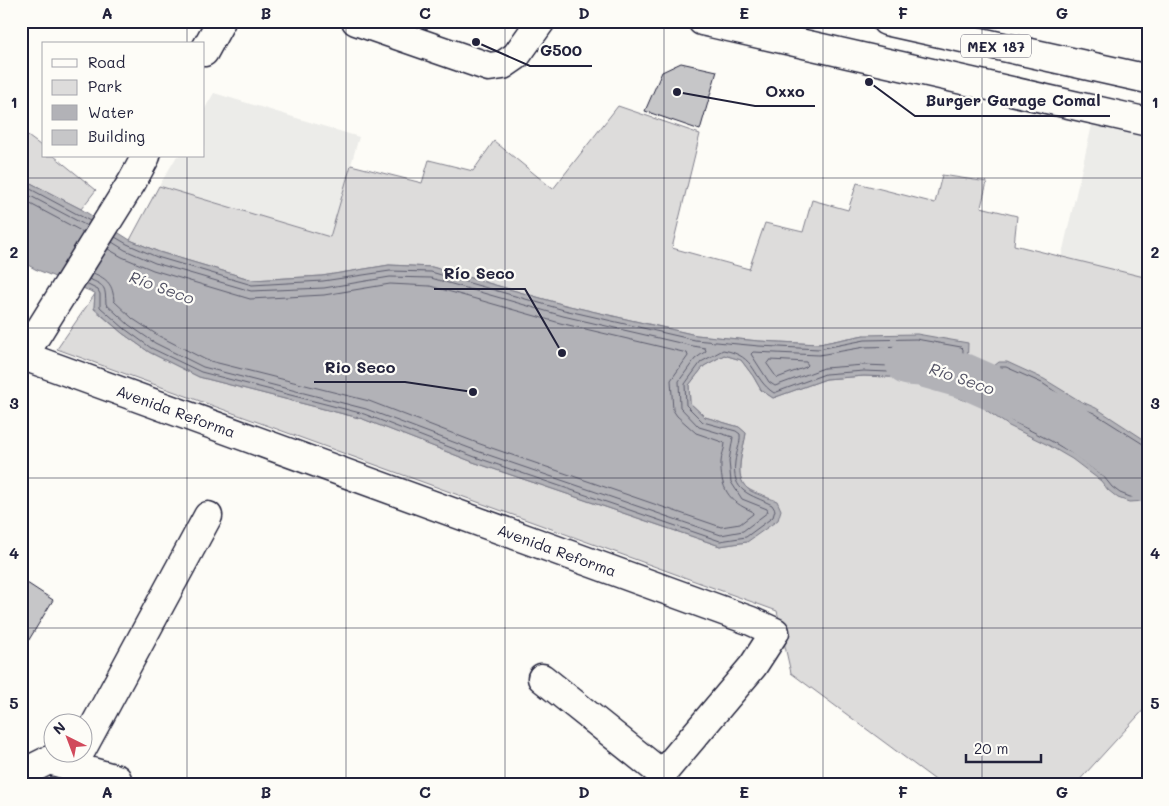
<svg xmlns="http://www.w3.org/2000/svg" width="1169" height="806" viewBox="0 0 1169 806" font-family="Mali,sans-serif">
<rect width="100%" height="100%" fill="#fdfcf7"/>
<filter id="ink" filterUnits="userSpaceOnUse"><feTurbulence type="fractalNoise" baseFrequency=".02" numOctaves="2"/><feDisplacementMap in="SourceGraphic" scale="10" xChannelSelector="R" yChannelSelector="G"/><feConvolveMatrix kernelMatrix="1 2 1 2 8 2 1 2 1" color-interpolation-filters="sRGB"/></filter>
<g filter="url(#ink)">
<path fill="#ecece9" d="M214,93L359,137L330,237L159,186L177,156H204V110Z
M1093,121L1148,134V278L1061,258Z"/>
<path fill="#dddcdb" stroke="#807f8b" d="M618,106L700,134L672,248L749,269L765,223L803,232L812,200L848,210L857,183L935,203L942,175L987,182L981,207L1017,216L1014,245L1148,278V705L1075,785H942L791,673L777,611L57,349L95,294L94,309L122,333L149,352L199,377L363,419L473,462L720,546L747,542L766,496C761,494 755,493 750,490C731,480 744,449 746,433L739,427L705,417L690,403L689,385L704,366L724,355L741,360L753,376L761,390L773,398L826,379L864,376L913,378L966,400L864,335L819,344L759,341L696,335L565,305L432,267L389,265L322,276L253,280L159,252L130,240L159,186L330,237L351,165L422,183L429,160L473,171L494,141L553,189Z
M21,131L44,148V156H54L96,190L81,209L21,178Z"/>
<path fill="#b2b2b7" stroke="#787885" d="M21,178L81,209L130,240L159,252L253,280L322,276L389,265L432,267L565,305L696,335L759,341L819,344L864,335L917,334L968,343L966,401L913,378L864,376L826,379L773,398L761,390L753,376L741,360L724,355L704,366L689,385L690,403L705,417L739,427L746,433C744,449 732,476 748,489C753,494 770,498 777,501L781,510L778,520L747,542L720,546L473,462L363,419L199,377L149,352L122,333L94,308L95,293L35,269L21,261Z
M999,362H1007L1044,379L1080,401L1096,408L1148,442V501L1129,502L1118,498L1108,490L1101,481L1072,459L1048,445L1009,426L986,410L984,403L991,372L994,366Z"/>
<g fill="none" stroke-linecap="round" stroke-linejoin="round">
<path stroke="#5c5c6d" stroke-width="1" d="M21,184L90,221
M21,191L87,226
M21,199L83,232
M93,273C108,279 113,285 114,301L133,319L159,336L206,360L369,401L480,444L721,527L740,524L753,514L752,511C729,502 720,488 721,462C721,456 725,449 725,443L696,433L677,416L673,410L671,380L688,356L687,353L560,323L430,286L390,284L324,295L250,299L153,270L122,257L108,249
M89,279C106,286 105,287 106,304L129,325L155,343L203,367L366,409L477,451L721,535L743,531L768,512L767,509L742,499L731,482L729,461L733,437L699,427L680,407L679,381L695,359L706,351L705,348L693,346L563,316L431,278L390,277L324,288L251,291L155,263L125,250L112,242
M86,284L98,290L100,294V307L125,329L151,348L201,372L364,414L475,457L720,541L746,537L773,517L775,510L772,505C751,494 731,493 735,462C736,452 741,444 740,434L736,431L703,422L686,405L685,384L701,362L723,350C758,356 751,378 774,393L825,374L864,371L914,373L958,392L962,390L963,349L961,347L916,339L865,340L819,349L759,346L695,340L564,310L431,272L390,271L323,281L252,285L157,257L127,244L115,237
M916,346L956,353L955,382L952,383L915,367L864,365L824,368L775,386L769,382L751,354L753,352L819,355L865,347Z
M915,353L947,359L948,370L945,371L918,360L891,359L889,356L891,354Z
M770,360L806,362L808,365L806,367L777,378L767,364Z
M1148,445L1143,444L1094,413L1077,406L1042,383L1006,367H1000L996,374L989,403L991,407L1012,421L1051,441L1075,455L1104,477L1112,487L1120,493L1130,497L1148,496
M1148,451L1140,450L1091,418L1074,411L1039,389L1005,374L1002,375L996,401L997,404L1015,416L1054,435L1078,450L1108,473L1123,488L1130,490L1148,489
M1148,459L1137,456L1087,425L1070,417L1036,395L1011,384L1008,385L1005,398L1006,400L1019,409L1057,429L1082,444L1113,467L1127,481L1131,482H1148"/>
<path stroke="#b2b2b7" stroke-width="45" d="M908,363L921,364L967,377L1062,419L1148,481"/>
</g>
<path fill="#c6c6c8" stroke="#22223b" d="M681,63L717,71L700,130L645,111L662,72Z
M21,579L53,600L21,653Z"/>
<g fill="none" stroke-linecap="round" stroke-linejoin="round">
<defs>
<path id="minor" d="M356,21L489,67L503,65L516,56L541,21
M21,355L751,621L775,632L753,666L662,774L542,678
M82,749L208,516
M21,774L49,760L117,779"/>
<path id="major" d="M702,21L1148,122
M886,21L1148,79
M204,52L221,21
M21,360L132,182L146,156"/>
</defs>
<use href="#minor" stroke="#22223b" stroke-width="31"/>
<use href="#major" stroke="#22223b" stroke-width="31"/>
<use href="#minor" stroke="#fdfcf7" stroke-width="28"/>
<use href="#major" stroke="#fdfcf7" stroke-width="28"/>
</g>
</g>
<path fill="none" stroke="#22223b" stroke-width="1" stroke-opacity="0.55" d="M187,21V44M346,21V785M505,21V785M664,21V785M823,21V785M982,21V785M187,156V785M21,178H1148M21,328H1148M21,478H1148M21,628H1148"/>
<g text-anchor="middle" dominant-baseline="central" stroke-width="4.5" stroke-linejoin="round" paint-order="stroke">
<rect fill="#fdfcf7" stroke="#646373" stroke-width="1" x="961" y="34.5" width="70" height="23" rx="4"/>
<g font-size="14" font-weight="bold" fill="#22223b">
<text x="996" y="46">MEX 187</text>
</g>
<g font-size="15" fill="#22223b" stroke="#fdfcf7">
<text transform="translate(176 411) rotate(20)">Avenida Reforma</text>
<text transform="translate(557 550) rotate(20)">Avenida Reforma</text>
</g>
<g font-size="16" font-style="italic" fill="#545466" stroke="#fdfcf7">
<text transform="translate(162 287) rotate(20)">Río Seco</text>
<text transform="translate(962 378) rotate(19)">Río Seco</text>
</g>
</g>
<path fill="none" stroke="#22223b" stroke-width="2" d="M476 42L530 66H592M677 92L755 106H815M869 82L915 116H1110M562 353L525 289H434M473 392L405 382H314"/>
<g fill="#22223b" stroke="#fdfcf7" stroke-width="2">
<circle cx="476" cy="42" r="5"/>
<circle cx="677" cy="92" r="5"/>
<circle cx="869" cy="82" r="5"/>
<circle cx="562" cy="353" r="5"/>
<circle cx="473" cy="392" r="5"/>
</g>
<g font-size="16" text-anchor="middle" font-weight="bold" fill="#22223b" stroke="#fdfcf7" stroke-width="4.5" stroke-linejoin="round" paint-order="stroke">
<text x="561" y="56">G500</text>
<text x="785" y="97">Oxxo</text>
<text x="1013" y="106">Burger Garage Comal</text>
<text x="479" y="279">Río Seco</text>
<text x="360" y="373">Rio Seco</text>
</g>
<rect width="1169" height="806" fill="none" stroke="#fdfcf7" stroke-width="55"/>
<rect x="42" y="42" width="162" height="115" fill="#fdfcf7" stroke="#a5a5ac"/>
<rect x="52" y="59" width="25" height="8" fill="#fdfcf7" stroke="#a5a5ac"/>
<text x="88" y="68" font-size="15" fill="#22223b">Road</text>
<rect x="52" y="80" width="25" height="15" fill="#dddcdb" stroke="#a5a5ac"/>
<text x="88" y="92" font-size="15" fill="#22223b">Park</text>
<rect x="52" y="105" width="25" height="15" fill="#b2b2b7" stroke="#a5a5ac"/>
<text x="88" y="118" font-size="15" fill="#22223b">Water</text>
<rect x="52" y="130" width="25" height="15" fill="#c6c6c8" stroke="#a5a5ac"/>
<text x="88" y="142" font-size="15" fill="#22223b">Building</text>
<g transform="translate(68 738) rotate(318)"><circle r="24" fill="#fdfcf7" stroke="#a5a5ac"/>
<path d="M0-4L9 19L0 12L-9 19Z" fill="#d1495b"/>
<text y="-8" font-size="14" font-weight="bold" text-anchor="middle" fill="#22223b">N</text>
</g>
<path d="M966 754v8h75v-8" fill="none" stroke="#22223b" stroke-width="2.5"/>
<text x="974" y="754" font-size="15" fill="#22223b" stroke="#fdfcf7" stroke-width="4" paint-order="stroke">20 m</text>
<rect x="28" y="28" width="1114" height="750" fill="none" stroke="#22223b" stroke-width="2"/>
<g font-size="16" text-anchor="middle" font-weight="bold" fill="#22223b">
<text x="107" y="19">A</text>
<text x="266" y="19">B</text>
<text x="425" y="19">C</text>
<text x="584" y="19">D</text>
<text x="744" y="19">E</text>
<text x="903" y="19">F</text>
<text x="1062" y="19">G</text>
<text x="14" y="108">1</text>
<text x="1155" y="108">1</text>
<text x="14" y="258">2</text>
<text x="1155" y="258">2</text>
<text x="14" y="409">3</text>
<text x="1155" y="409">3</text>
<text x="14" y="559">4</text>
<text x="1155" y="559">4</text>
<text x="14" y="709">5</text>
<text x="1155" y="709">5</text>
<text x="107" y="798">A</text>
<text x="266" y="798">B</text>
<text x="425" y="798">C</text>
<text x="584" y="798">D</text>
<text x="744" y="798">E</text>
<text x="903" y="798">F</text>
<text x="1062" y="798">G</text>
</g>
</svg>
